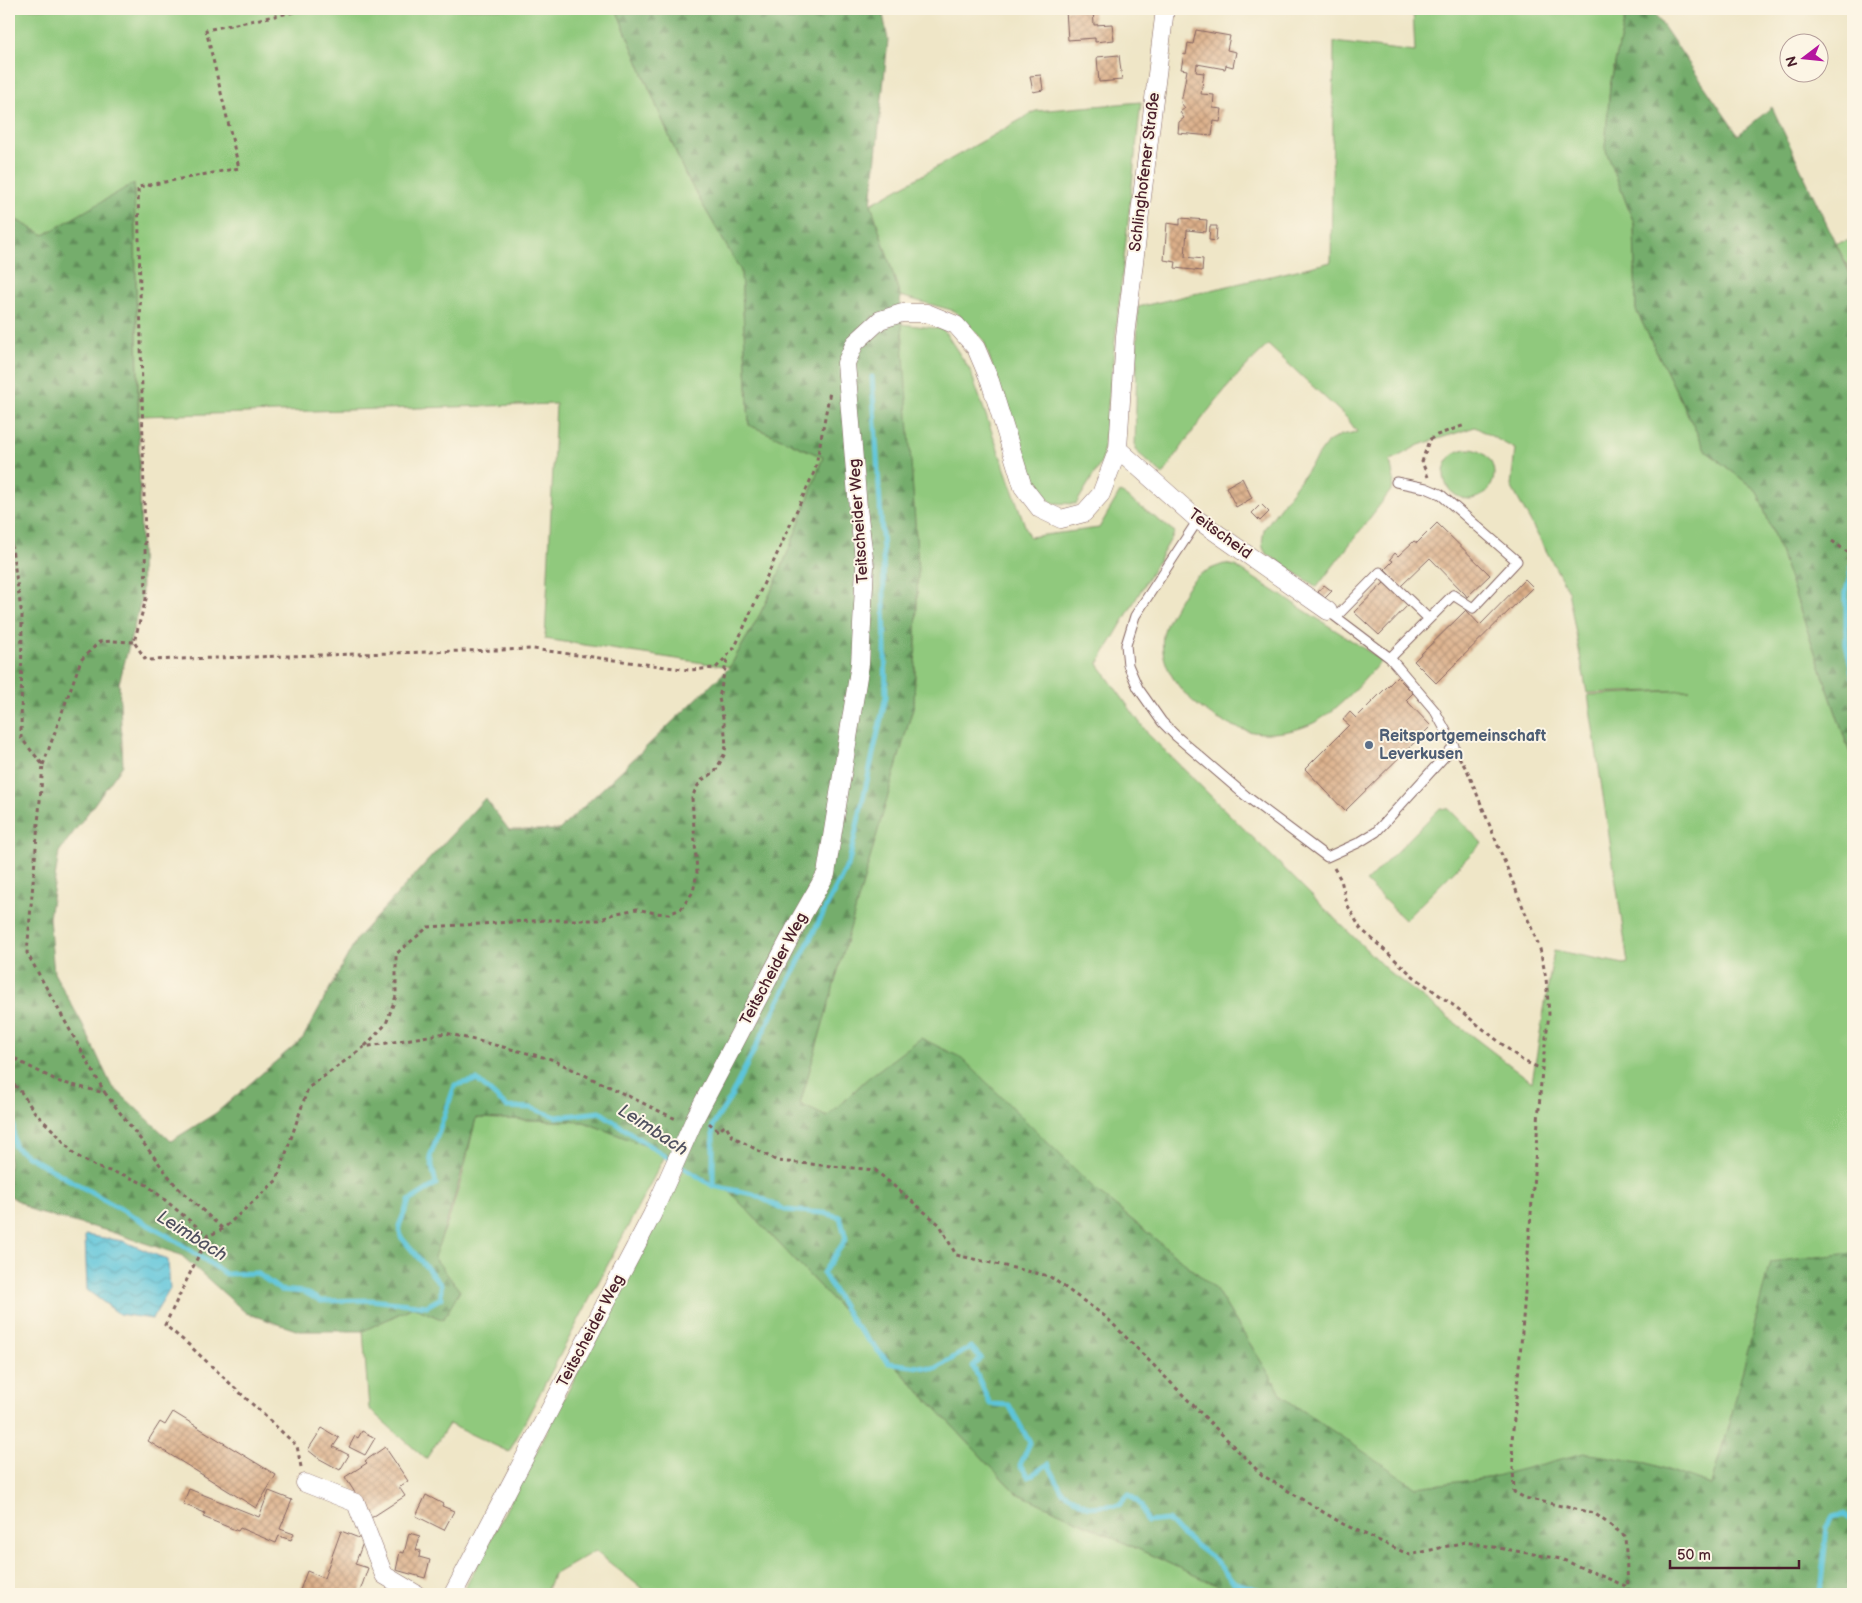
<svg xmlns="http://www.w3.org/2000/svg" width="1862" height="1603" viewBox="0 0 1862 1603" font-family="'Balsamiq Sans',sans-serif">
<defs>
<pattern id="forest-firs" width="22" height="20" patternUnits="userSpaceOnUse" patternTransform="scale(1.25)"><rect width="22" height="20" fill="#74ad6c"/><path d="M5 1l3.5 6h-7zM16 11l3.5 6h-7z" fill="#618c59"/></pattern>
<pattern id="water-waves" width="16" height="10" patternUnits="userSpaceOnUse" patternTransform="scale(1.25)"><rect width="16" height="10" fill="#5dc5da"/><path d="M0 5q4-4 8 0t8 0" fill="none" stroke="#4f9fb1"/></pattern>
<pattern id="building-cross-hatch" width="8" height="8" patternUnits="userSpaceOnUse" patternTransform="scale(1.25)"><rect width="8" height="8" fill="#dbaf89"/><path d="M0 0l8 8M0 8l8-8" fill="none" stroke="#b48e70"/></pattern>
</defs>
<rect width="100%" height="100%" fill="#fcf5e5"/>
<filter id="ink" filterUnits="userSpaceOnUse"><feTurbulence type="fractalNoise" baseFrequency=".02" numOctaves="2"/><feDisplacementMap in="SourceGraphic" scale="10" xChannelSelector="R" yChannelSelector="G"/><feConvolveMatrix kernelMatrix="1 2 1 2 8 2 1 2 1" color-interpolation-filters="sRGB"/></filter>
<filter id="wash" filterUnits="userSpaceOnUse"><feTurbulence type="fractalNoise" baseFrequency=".0096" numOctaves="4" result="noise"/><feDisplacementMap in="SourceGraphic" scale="20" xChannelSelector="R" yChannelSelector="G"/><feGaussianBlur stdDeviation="1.12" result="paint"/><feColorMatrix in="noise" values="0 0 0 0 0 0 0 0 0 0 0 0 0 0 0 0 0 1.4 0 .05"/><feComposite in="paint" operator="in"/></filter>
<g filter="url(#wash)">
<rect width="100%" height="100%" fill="#efe6c7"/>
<path fill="#90c97d" stroke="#6d7454" d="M9,9H616L685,174L741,271L749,425L823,457C804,509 786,564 760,614C751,632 739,649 730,667L545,639L556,404L139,416L134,184L44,235L9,216Z
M1413,9H1627L1610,86L1605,148L1634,223L1636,310L1706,451L1757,491L1781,554L1853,762V1253L1830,1256L1732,1413L1711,1485L1647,1463L1488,1478L1416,1488L1284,1398L1215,1288L1098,1192L868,1078L827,1117L800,1104L914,704L918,567L901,324L943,329L970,370L1029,537L1099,528L1120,492L1175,532L1098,664L1148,734L1388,971L1532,1082L1554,950L1624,964L1628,963L1588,695L1690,690L1587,693L1568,591L1511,486L1515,449L1475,427L1419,445L1390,461L1394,480L1392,489L1317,587L1266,553C1260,546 1263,538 1264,529L1328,442L1341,435L1357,432L1347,418L1268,345C1228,381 1192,430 1163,475L1135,450L1138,307L1331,262L1334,42L1415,52Z
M1141,102L1102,461L1076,504L1052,503L1029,479L984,341L955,311L900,296L871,204L1036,111Z
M1853,240V276L1851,274L1836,243Z
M1444 474a25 25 0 1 1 50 0a25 25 0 1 1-50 0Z
M1224,564L1235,566L1382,660C1362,682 1336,714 1309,725C1292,732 1270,735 1253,732C1212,725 1156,682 1163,635C1165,625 1171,613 1177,604C1192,578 1195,574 1224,564Z
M1440,808L1449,809L1482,843L1405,920L1366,882Z
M476,1118L584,1122L649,1147L665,1156L509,1452L449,1424L426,1459L369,1409L363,1331L413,1307L449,1219L462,1177Z
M685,1167L730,1192L1015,1492L1235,1594H649L595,1551L553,1575L545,1594H462Z"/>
<path fill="url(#forest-firs)" stroke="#5f664c" d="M616,9H882L888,40L871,204L900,296L918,567L914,704L800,1104L827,1117L868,1078L921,1038L962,1058L1098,1192L1215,1288L1284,1398L1416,1487L1488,1478L1584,1453L1647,1463L1711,1485L1732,1413L1770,1262L1853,1253V1594H1235L1015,1492L730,1192L649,1147L584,1122L476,1118C464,1165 452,1211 434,1257L460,1291L443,1320L413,1307L363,1331H299L246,1313L181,1255L108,1231L35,1212L9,1195V216L44,235L134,183L142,597L119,683L123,765L59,852L49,918L54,973L82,1023L111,1085L171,1141L216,1113L303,1038L357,938L485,798L509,830H559L730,667C739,649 751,632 760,614C786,564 804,509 823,457L749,425L741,271L685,174Z
M1627,9H1654L1653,11L1738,135L1772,107L1850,274L1853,276V762L1781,554L1757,491L1706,451L1636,310L1634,223L1605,148L1610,86Z"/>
<path fill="url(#water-waves)" stroke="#547282" d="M85,1235L123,1241L168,1260L170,1289L152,1319L119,1314L87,1290Z"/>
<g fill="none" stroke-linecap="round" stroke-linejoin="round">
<path stroke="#5dc5da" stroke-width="5" d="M1853,561L1846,592V644L1853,677
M9,1120L13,1123L14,1146L26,1155L173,1239L226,1274L257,1273L280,1290L304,1292L321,1301L370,1300L427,1306L441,1298V1285L401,1237L399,1226L409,1201L436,1184L430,1157L455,1085L477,1080L507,1107L531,1108L557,1117L600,1112L642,1141L713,1186L753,1194L785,1210L824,1213L840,1217L846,1239L823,1273L854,1324L889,1363L935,1369L971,1347L981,1358L973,1366L990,1404L1009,1405L1030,1443L1020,1465L1029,1477L1048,1464L1062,1491L1088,1507L1119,1505L1129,1494L1141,1505L1147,1522L1168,1520L1181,1534L1215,1560L1233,1582L1272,1594
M713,1186V1125L729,1100L849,862L886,696L883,551L872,377
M1820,1594L1827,1528L1833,1517L1844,1514L1853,1520"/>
</g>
<g id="blocks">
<path fill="url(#building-cross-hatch)" d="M1093,9L1094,25L1112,24L1114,40L1095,42V38L1068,40L1066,10Z
M1196,30L1230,36L1227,50L1236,52L1233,67L1226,65L1225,69L1197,64L1196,72L1204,73L1201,94L1214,95L1213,108L1222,109L1220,122L1214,121L1212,136L1178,133L1179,122L1184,118L1180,112L1185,108L1181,103L1187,70L1181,69L1184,54L1186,55L1188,43L1193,44Z
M1119,55L1122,80L1099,82L1097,57Z
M1041,75L1043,90L1033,92L1030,76Z
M1180,218L1207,220L1206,232L1187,230L1185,257L1203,259L1202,271L1175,268L1176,262L1164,260L1167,223L1180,225Z
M1210,226H1217L1216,241L1209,240Z
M1242,478L1252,498L1236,507L1226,487Z
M1261,504L1269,512L1260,521L1252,513Z
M1437,523L1490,575L1467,597L1465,594L1430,558L1401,586L1385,569L1393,561L1390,559L1395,553L1398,556L1414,541L1417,543Z
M1525,579L1533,587L1436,683L1414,661L1466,610L1480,625Z
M1386,581L1409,604L1379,635L1354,612Z
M1324,585L1332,591L1325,598L1318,592Z
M1397,677L1413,693L1406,700L1431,726L1345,811L1305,769L1349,725L1343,720L1350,712L1356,718Z
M173,1412L276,1475L256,1508L148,1441L160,1422L165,1425Z
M322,1428L339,1438L333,1447L349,1455L340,1470L318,1458L308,1450Z
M362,1431L375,1438L365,1455L349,1447L355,1436L358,1438Z
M385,1447L408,1481L399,1487L405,1496L371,1518L345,1477L367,1463L365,1461Z
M189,1489L259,1517L269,1491L292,1500L280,1529L294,1534L291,1540L279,1536L276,1543L240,1528L238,1531L203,1517L205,1513L183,1504Z
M426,1495L443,1504L442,1506L454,1511L444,1530L416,1516Z
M341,1531L364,1540L355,1564L368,1568L359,1594H304L299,1593L307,1571L324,1578Z
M409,1533L420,1536L416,1550L420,1551L419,1557L430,1560L425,1578L396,1570L400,1552L404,1553Z"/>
</g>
</g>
<g filter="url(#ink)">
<use href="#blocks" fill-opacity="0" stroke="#846562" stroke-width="1"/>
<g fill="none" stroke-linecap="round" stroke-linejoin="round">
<defs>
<path id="service" d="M1198,520L1135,616L1126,645L1128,665L1138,688L1162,722L1176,736L1246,796L1327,857L1358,843L1376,832L1454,746L1435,711L1390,658L1328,611
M1336,617L1380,572L1429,619
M1390,658L1453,595L1473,608L1517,561L1440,494L1426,488L1396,482"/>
<path id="minor" d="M1118,449L1198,520L1328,611
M305,1483L356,1503L384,1575L416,1594
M453,1594L652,1215L696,1116L799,921L826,874L860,664L865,566L858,508L846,363L855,343L880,320L902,313H927L956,325L976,348L990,381L1023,487L1040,509L1061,519L1084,513L1101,494L1118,449L1125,336L1165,9"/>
</defs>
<use href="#service" stroke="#846562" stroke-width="11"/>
<use href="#minor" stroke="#846562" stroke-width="19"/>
<path stroke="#846562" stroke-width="3" stroke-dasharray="4 4" stroke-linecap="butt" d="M309,9L206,30L239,168L138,187L146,599L134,642L146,660L533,649L689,670L716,668L735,647L815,470L830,391
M1428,477L1422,462L1429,440L1437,435L1465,425
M9,528L22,616L21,738L43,765L27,953L105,1093
M1832,541L1853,556
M1459,757L1468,772L1540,949L1546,978L1549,1014L1542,1069L1521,1345L1512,1440L1514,1492L1525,1498L1594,1513L1625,1536L1628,1587L1630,1594
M43,765L81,660L99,642L112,641L134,642
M1334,868L1341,880L1347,904L1360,928L1413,976L1457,1008L1523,1061L1542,1069
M365,1046L386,1024L396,996V954L428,927L547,920H599L617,913L637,909L655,913L669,914L681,909L693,892L697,873L692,798L696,788L702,780L715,772L724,755L726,746L724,723L719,698L728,654
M9,1054L22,1063L60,1082L105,1093L177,1187L223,1229
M9,1079L21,1092L36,1114L56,1133L75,1155L99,1168L124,1175L147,1185L208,1236
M709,1123L718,1131L726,1125L732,1136L777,1161L875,1170L940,1225L956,1255L1049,1276L1106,1317L1262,1475L1343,1524L1410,1555L1465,1542L1561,1559L1628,1587
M301,1467L297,1446L189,1345L165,1325L208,1236L223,1229L277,1180L308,1088L364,1047L446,1033L551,1059L678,1120"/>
<use href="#service" stroke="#fff" stroke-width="9"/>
<use href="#minor" stroke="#fff" stroke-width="18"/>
</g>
</g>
<circle fill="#5c6f8a" stroke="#fcf5e5" stroke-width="2" cx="1369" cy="745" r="5"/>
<g text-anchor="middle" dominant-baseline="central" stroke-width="4" stroke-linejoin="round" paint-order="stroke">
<g font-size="16" fill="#4a1f2b" stroke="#fcf5e5">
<text transform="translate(1145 172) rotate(-83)">Schlinghofener Straße</text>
<text transform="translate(859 521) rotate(-94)">Teitscheider Weg</text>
<text transform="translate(1220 534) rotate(36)">Teitscheid</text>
<text transform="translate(774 969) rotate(-62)">Teitscheider Weg</text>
<text transform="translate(591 1331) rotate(-62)">Teitscheider Weg</text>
</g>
<g font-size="16" font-weight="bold" fill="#4e5e75" stroke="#fcf5e5" text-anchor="start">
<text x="1379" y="736">Reitsportgemeinschaft<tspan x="1379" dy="18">Leverkusen</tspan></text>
</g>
<g font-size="18" font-style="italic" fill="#505160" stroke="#fcf5e5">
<text transform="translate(653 1130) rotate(33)">Leimbach</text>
<text transform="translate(192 1236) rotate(32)">Leimbach</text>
</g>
</g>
<rect width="1862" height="1603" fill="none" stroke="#fcf5e5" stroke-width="30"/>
<g transform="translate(1804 58) rotate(254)"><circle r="24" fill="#fcf5e5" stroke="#b59f9b"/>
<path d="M0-4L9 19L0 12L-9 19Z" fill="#b5179e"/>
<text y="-8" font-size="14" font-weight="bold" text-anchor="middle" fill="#4a1f2b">N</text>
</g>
<path d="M1670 1560v8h129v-8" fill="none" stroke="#4a1f2b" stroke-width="2.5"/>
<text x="1677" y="1560" font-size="15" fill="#4a1f2b" stroke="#fcf5e5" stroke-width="4" paint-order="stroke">50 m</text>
</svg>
